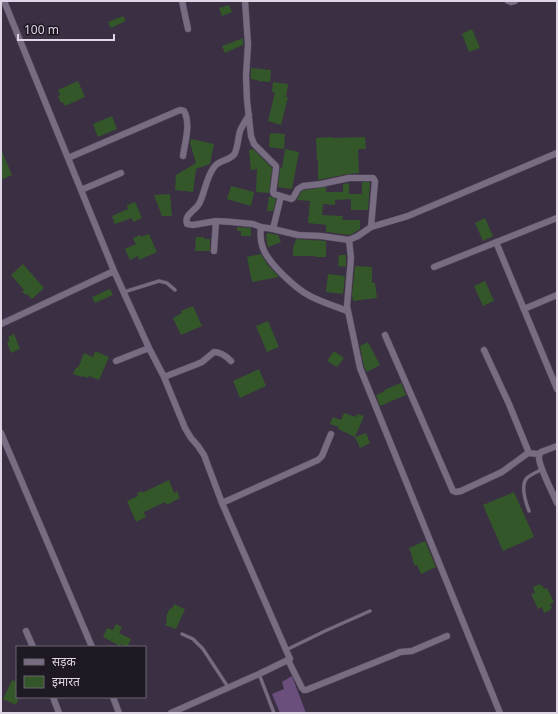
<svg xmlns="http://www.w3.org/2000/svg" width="558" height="714" viewBox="0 0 558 714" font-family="'Noto Sans','Noto Sans Devanagari',sans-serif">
<rect width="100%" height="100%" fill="#3b2f44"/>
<path fill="#6a4f7d" d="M292,676L306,713H280L272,694L284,689L282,682Z"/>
<path fill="#335729" d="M229,5L232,12L222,16L219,8Z
M123,16L126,21L111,28L108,22Z
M472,29L480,48L469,52L462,34Z
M243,38V45L225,53L222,46Z
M251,68L271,70L270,82L258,81V80L251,79Z
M78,81L85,97L65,106L63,102L61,103L58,96L60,95L58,90Z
M273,82L288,84L286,97H288L281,125L268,121L275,93L272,92Z
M112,116L117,129L98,137L93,124Z
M270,133L285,134L284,149L269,147Z
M332,137V138L365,137L366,149H358L359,173L348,174L318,180V160H317L316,138Z
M191,139L214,144L210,164L196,169L193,192L175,190L176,175L196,163L190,143Z
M1,149L12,175L1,180Z
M253,149L272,168L269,193L256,192L257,169L251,170L249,150Z
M285,149L299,152L292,189L278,187L280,168H282Z
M362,182H370L368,210H351V199L335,200V205L323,204L322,215L343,216L342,220H360V229L350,235L327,232H326V225L308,223L310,201L297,200L301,192L304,190L326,187V192H343V184L349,183V194H362Z
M231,186L254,192L251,206L227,199Z
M170,194L172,216H162L154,195Z
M269,196L276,199L273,211H267Z
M135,202L142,218L133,222L132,218L115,224L112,216L128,209L127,205Z
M485,218L493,236L483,241L475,223Z
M237,227L251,228V236H241V231H237Z
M269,233L278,235L281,242L268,247L267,243L266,234Z
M149,234L157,252L139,260L138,256L130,260L125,249L136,244L133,238L140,235L141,237Z
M196,237H204V239H210V251H195Z
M296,239L326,241V257H315V256H293V248Z
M261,254L267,264L279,277L252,282L247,257Z
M339,255H346V267L338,266Z
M23,264L44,288L32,299L27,294L26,295L22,292L24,290L11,275Z
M355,266L372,267V283H375L377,298L353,301L352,295Z
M328,274L345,276L343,294L326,292Z
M485,281L494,301L483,306L474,286Z
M110,289L113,295L95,303L92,297Z
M193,306L202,326L181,335L173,318L182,313L181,311Z
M268,321L279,347L267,352L256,326Z
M14,334L20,349L11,353L7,342L10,341L8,337Z
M368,342L380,365L367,372L364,367L360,346Z
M95,351L109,357L99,380L89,376L88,378L82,376V377L73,374L76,367L78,368L84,353L93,357Z
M334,351L344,358L337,367L327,361Z
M259,369L266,386L240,398L233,381Z
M401,383L406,395L380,406L376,395L385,391L384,390Z
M344,413L356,417L357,414L364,416L355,437L338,429L339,427L330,424L333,417L341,420Z
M366,433L370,443L360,448L355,437Z
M169,480L174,493L177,491L180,498L167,505L165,502L144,512L146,517L136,522L127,501L138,496L137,493L142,491V493Z
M514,492L534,537L503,551L483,505Z
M425,541L436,567L421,574L417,565L415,566L412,559H413L409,548Z
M540,584V586L542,585L544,589L547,588L554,602L550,604L552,608L550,609L551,610L544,613L542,607L538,609L531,594L535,593L533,587Z
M174,604L185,609L176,629L165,625L167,621L166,620L167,617H166L170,608L172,609Z
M116,624L122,627L119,633L131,639L127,647L121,644L120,646L103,637L107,628L113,630Z
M12,680L17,682V697H19L16,705L3,699Z"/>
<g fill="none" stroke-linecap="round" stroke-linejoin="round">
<defs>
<path id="lane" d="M124,292L159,281L167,283L175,290
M529,511C526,503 519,484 528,477C532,474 537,472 542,469
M182,634L193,639L203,649L228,687
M286,650L325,631L370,611
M259,674L274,713"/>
<path id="street" d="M4,1L114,271L149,348L164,377L185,428L191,438L198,446L204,455L222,503L290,659L259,674L171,713
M182,1L188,29
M245,1L248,44L246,76L247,100L251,136L254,144L276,166V169L273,192L274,194L281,196L273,229
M508,1L511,2L515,1
M249,115C246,120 242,126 240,131C238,138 238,146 235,153C232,160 220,160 215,166C206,176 205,193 199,204C195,211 184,214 187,224L193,225L216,221L232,222L253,224L261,227L273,229L298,235L321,236L349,240L358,236L371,227L408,216L557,153
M68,158L180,110L184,111C191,124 185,142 183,156
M81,190L121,173
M281,196L291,199L293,198L298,189L303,186L321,184L349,178H373L375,181L371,227
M261,227C260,235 260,241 263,248C268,263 296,289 310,296C321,302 335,306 347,311
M349,240L351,258L347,306L360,368L500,713
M496,242L557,389
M214,251L216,221
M434,267L557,218
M524,309L557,295
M1,324L114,271
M385,335L453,491L456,492L461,491L502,472L528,453L539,454
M484,350L509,404L529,453
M116,361L149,348
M164,377L195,365L202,362L214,352C221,352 226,356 231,361
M1,433L92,647
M557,446L541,452C539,455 539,455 539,458C539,467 553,493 557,503
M222,503L318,460L322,456L331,434
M26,631L33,647
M288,660L302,688L304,690H306L396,654L400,652L412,651L447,636
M53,697L59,713
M113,697L119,713"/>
</defs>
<use href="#lane" stroke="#584d61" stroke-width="4"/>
<use href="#street" stroke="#584d61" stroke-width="7"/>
<use href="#lane" stroke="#786c82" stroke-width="3"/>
<use href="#street" stroke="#786c82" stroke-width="6"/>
</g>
<rect width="558" height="714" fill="none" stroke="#ded6e4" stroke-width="4"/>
<rect x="16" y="646" width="130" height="52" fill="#1f1923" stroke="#6b6570"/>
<rect x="24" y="659" width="20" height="6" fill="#786c82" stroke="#6b6570"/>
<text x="52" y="666" font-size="12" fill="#ded6e4">सड़क</text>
<rect x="24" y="676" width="20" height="12" fill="#335729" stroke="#6b6570"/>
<text x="52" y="686" font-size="12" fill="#ded6e4">इमारत</text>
<path d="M18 34v6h96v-6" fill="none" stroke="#ded6e4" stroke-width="2"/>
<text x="24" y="34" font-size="12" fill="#ded6e4" stroke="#1f1923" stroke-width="3" paint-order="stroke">100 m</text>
</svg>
